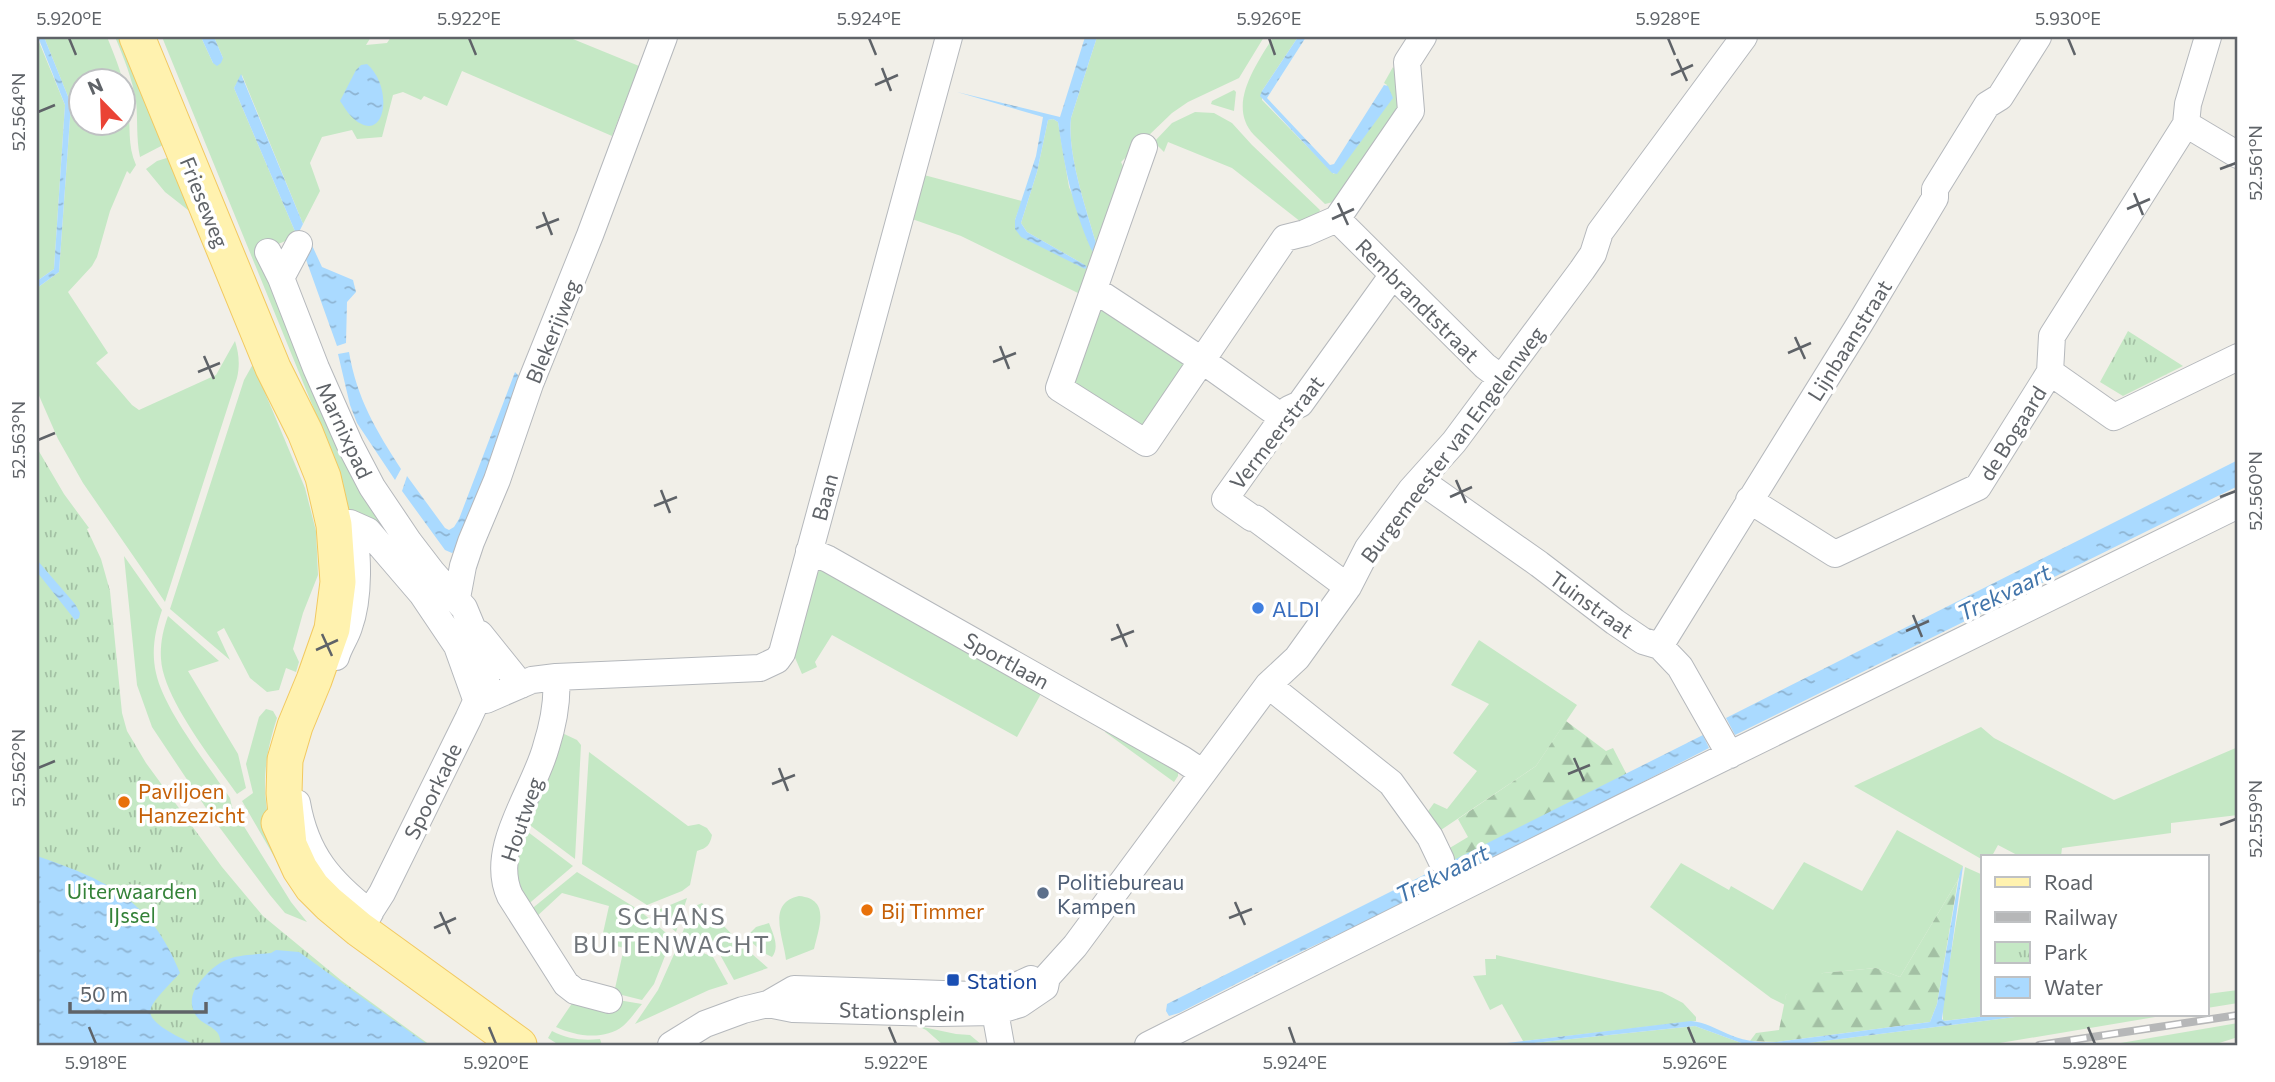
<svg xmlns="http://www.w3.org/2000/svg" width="2275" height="1082" viewBox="0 0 2275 1082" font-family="Commissioner,sans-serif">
<defs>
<pattern id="forest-firs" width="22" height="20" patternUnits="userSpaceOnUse" patternTransform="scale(1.75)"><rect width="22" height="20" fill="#c5e8c5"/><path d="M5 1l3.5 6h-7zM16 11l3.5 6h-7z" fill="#a3c0a4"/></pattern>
<pattern id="park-tufts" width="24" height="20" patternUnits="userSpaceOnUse" patternTransform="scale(1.75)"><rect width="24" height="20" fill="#c5e8c5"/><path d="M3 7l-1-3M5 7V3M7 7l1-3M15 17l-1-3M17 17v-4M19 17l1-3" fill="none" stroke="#a3c0a4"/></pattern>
<pattern id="water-ripples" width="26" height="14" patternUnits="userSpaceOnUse" patternTransform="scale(1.75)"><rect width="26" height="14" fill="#aadaff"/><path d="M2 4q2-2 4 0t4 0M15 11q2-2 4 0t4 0" fill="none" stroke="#8eb4d2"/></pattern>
</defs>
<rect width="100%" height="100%" fill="#f1efe8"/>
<path fill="#c5e8c5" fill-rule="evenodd" d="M37,37L65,105L54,269L37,281Z
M44,37H107C116,59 125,81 128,105C131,126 127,145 136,165L130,174L127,171L110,211L97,257L92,266L68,292L108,353L96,363L132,405L139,410L216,375L235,341C239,354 240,365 237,378L165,602L83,483L58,439L37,391V288L59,272L71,104ZM80,80H122V122H80Z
M115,37H123L165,144L140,157C136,138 138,120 136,101C132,78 124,58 115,37Z
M162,37H201L213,63L223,58L214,37H371L366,45L387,43L391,37H568L639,66L612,136L462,71L447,106L424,96L421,100L403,92L393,95L382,137L357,139L352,130L322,137L310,163L320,191L303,224L242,75L234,88L297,236L262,251L476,654L371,525L348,510L340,473Z
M1097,37H1264L1239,78L1188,102L1172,113L1121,162L1129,179L1080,294L961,236L912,219L924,175L1022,201L1015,220V229L1085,265L1027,232L1021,223L1037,172L1048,120L1053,119L1058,122L1069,187L1095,249L1096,243C1086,208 1067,154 1071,118Z
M1273,37H1298L1262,91V100L1334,174L1387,85L1384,83L1393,67L1401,82L1404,99L1337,201L1325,204L1254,135C1226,105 1257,64 1273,37Z
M1234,90L1236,92L1234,111L1211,104L1212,101Z
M1195,112L1214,113L1232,123L1252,145L1320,210L1317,218L1301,222L1232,168L1168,142L1164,152L1154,142L1172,123Z
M170,157L190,209L188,210L165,192L146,169L157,161Z
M1100,306L1154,345L1162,343L1188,361L1140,431L1068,377Z
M253,364L305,488L316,531L318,575L303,613L293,649L299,662L296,672L286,668L279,690L267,692L250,678L224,628L217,632L230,660L170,609L244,380Z
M124,556L162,610C155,631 151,651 156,673C164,710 208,765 230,798L232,807L291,902L307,922L285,913L270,895L214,820L152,727L137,685Z
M825,570L1042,692L1017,737L832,635L815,662L817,667L802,674L793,653L815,575L819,571Z
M168,616L219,661L188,671L238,754L246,788L237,794C214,762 163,698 161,659C160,644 163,630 168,616Z
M1479,640L1577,705L1536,766L1435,834L1426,814L1434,803L1447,809L1477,771L1453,753L1489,704L1451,685Z
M266,709L273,711L277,718C257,779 264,812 283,872L242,801L253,793L246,764L259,717Z
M1981,727L1994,738L2114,800L2238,747V815L2171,823V833L2062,848L2061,856H2019L1998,845L1992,856H1983V860L1854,786Z
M1108,729L1178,770V776L1174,782L1105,732Z
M560,732L577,740L581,745L575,859L527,823Z
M589,752L688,826L699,824L707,828L712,835C710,845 707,848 697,851L690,885L682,891L647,905L582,864Z
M524,829L573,866L525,907L514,864Z
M1897,830L1963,866L1958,880L1900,977L1876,968L1823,973L1786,995L1785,1005L1771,998L1650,907L1681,863L1729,890L1731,886L1773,910L1804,862L1862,891Z
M1965,867L1983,875V1014H2002L1943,1021V1003Z
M577,872L639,910L672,938L654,984L642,1000L614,993L624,948L601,942L609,906L562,893L534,919L529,911Z
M799,896C831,899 819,927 814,949L786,960C784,938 766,903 799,896Z
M687,898L676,932L653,912Z
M702,903L743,946L768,968L734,980L718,951L681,936L693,907Z
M769,923C773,934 780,947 772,957L762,952L746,937L756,927Z
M679,943L713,957L728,984L709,990L635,1024L658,990Z
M1496,955L1662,992L1683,1003L1696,1017V1021L1523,1041L1502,1004L1490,1010L1473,976L1486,975L1485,959H1496Z
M2238,990V1003L2207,1008V994Z
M575,999H612L642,1004C636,1011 630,1020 623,1026C604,1041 575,1036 556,1027Z
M2039,1014H2173L1988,1045H1792Z
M2238,1023V1037L2213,1045H2109Z
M918,1026L956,1034L970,1035L982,1045H943L926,1030Z
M1695,1026L1747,1045H1515Z
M552,1031C568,1039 582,1041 600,1039L602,1045H559L548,1038Z"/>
<path fill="url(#forest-firs)" d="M1566,721L1606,751L1613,748L1627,775L1448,864L1443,852L1468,837L1458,819L1536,766Z
M1958,880L1937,1004L1930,1022L1777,1042L1750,1041L1756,1033L1779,1030L1786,995L1803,980L1823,973L1876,968L1900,977Z"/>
<path fill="url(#park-tufts)" d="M2128,331L2183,366L2123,396L2100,382Z
M37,448L64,494L89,528L87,529L101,559L110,591L122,713L127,731L146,763L222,867L263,916L342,981L430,1045H188L37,954Z"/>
<path fill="url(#water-ripples)" d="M38,37H44L71,104L59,272L37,288V281L54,269L65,105Z
M201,37H214L223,58L221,63L217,66L213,63Z
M1085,37H1097L1071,118C1067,154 1086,208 1096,243L1093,252L1091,249C1072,205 1065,170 1058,122L1053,119L1048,120L1037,172L1021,223L1027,232L1085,265L1087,267L1085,269L1021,237L1015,229V220L1036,156L1043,117L957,92L1060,117Z
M1298,37H1306L1267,98L1330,165L1334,164L1384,85L1388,86L1393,98L1337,174L1332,173L1260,96L1262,91Z
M367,64C394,87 386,146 354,119C348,114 345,108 340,101L356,70L361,65Z
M241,74L303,224L297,236L234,88Z
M310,241L322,267L353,280L356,292L347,302L346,343L337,346L304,254Z
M349,352C357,399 376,430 401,469L395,480L357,423L350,405L338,354Z
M515,372L524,381L457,550L452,553L445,550L402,491L407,476L445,528L449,530L454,527L459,519Z
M2238,460V486L1735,735L1726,718Z
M37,560L75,604L80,613L79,618L75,620L37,572Z
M1703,735L1709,748L1429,892L1279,962L1179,1013L1169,1016L1166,1011L1167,1004Z
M37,856C107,880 151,900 180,973C172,982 155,998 151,1008C144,1023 184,1039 195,1045H37Z
M1963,866L1942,1019L1944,1021L2002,1014H2039L1792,1045H1747L1695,1026L1515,1045H1490L1691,1021C1705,1022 1716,1029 1728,1034C1743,1041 1760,1043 1777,1042L1930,1022L1937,1004L1960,872Z
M276,950L299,952L428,1045H220C223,1026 202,1027 195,1014C189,1003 192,992 199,983C222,954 236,956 271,953Z"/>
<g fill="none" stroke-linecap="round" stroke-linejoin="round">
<defs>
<path id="minor" d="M2186,124L2238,155
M1144,147L1059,388L1146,443L1285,238L1305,233L1337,219
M1337,219L1485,366L1501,378
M1337,219L1411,111L1407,62L1423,37
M299,244L281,278L316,368L350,445L372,487L409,542L432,572L464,608L479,644L486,673V680L468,719L382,893L359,929
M268,252L281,278
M1095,290L1203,361L1283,418
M2050,372L2114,417L2238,357
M1421,481L1539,564L1615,622L1643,641L1660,646L1680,667L1730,755
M1749,500L1835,554L1978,487L2050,372L2052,336L2186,124L2188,104L2208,37
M342,524L350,523L368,531L422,594L457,646L476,699
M809,551L828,559L1182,759L1203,773
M1348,587L1255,518H1252L1225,499L1289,409L1300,404L1392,276
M457,598L463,566L471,542L497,480L530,384L590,235L664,37
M480,634L521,685
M1660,646L1859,325L1935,198V189L1987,105L2000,97L2038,37
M336,657C339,646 346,637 349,627C359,600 360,549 350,523
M556,677C558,700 553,725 546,747C534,792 488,849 510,896L566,984L575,991L609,1000
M1268,685L1391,783L1430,837L1441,860
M476,699L486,700L532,680L556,677L760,668L777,660L782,653L949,37
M297,803C306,855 330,882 370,913
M992,995L1001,1045
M768,1004L793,1009L939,1013L994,1012L1020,1004L1045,987L1047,977L1075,946L1268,685L1297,658L1348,587L1368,548L1411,490L1454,442L1582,270L1593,254L1600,232L1744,37
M671,1045L705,1024L743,1010L768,1004L794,989L973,995L1007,990L1031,979
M1148,1045L1623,807L2238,505"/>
<path id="major" d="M137,37L273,368L305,432L323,477L334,525L338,582L332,629L314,680L295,726L285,760L284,793L289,845
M279,823L300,869L312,887L329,904L359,929L519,1045"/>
</defs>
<use href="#minor" stroke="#b5b8bc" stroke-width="28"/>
<use href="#major" stroke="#f2c960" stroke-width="37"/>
<use href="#minor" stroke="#fff" stroke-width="26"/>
<use href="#major" stroke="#fff2af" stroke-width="35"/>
<defs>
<path id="rail" d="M2039,1045L2238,1015"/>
</defs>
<use href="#rail" stroke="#b6b7b8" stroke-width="8"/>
<use href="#rail" stroke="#fff" stroke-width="5" stroke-dasharray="16" stroke-linecap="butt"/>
</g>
<path fill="none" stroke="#5f6368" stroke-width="2.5" d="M69,38L76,55M469,38L476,55M869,38L876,55M1269,38L1275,55M1668,38L1675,55M2068,38L2075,55M1677,59L1687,81M882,68L891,91M1671,75L1693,65M875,85L898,75M38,112L55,105M2220,169L2236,163M2134,193L2143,215M1338,203L1348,225M2127,209L2150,199M543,212L552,235M1332,219L1354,209M536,228L559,219M1795,337L1805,359M1000,346L1009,369M1788,353L1811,343M204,356L214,379M993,362L1016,353M198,372L220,363M38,440L55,433M1456,480L1466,503M661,490L670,513M1450,497L1472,487M2220,497L2236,491M654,506L677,497M1913,615L1922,637M1117,624L1127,647M1906,631L1929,621M322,634L332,656M1111,640L1134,631M316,650L338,640M1574,758L1584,781M38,768L55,761M779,768L788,791M1568,774L1590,765M772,784L795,775M2220,825L2236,819M1235,902L1245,925M440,912L450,934M1229,918L1252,909M434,928L456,918M89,1027L96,1044M489,1027L496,1044M889,1027L896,1044M1289,1027L1295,1044M1688,1027L1695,1044M2088,1027L2095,1044"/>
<circle fill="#3f7fe0" stroke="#fff" stroke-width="2.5" cx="1258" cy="608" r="7"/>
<g fill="#e8710a" stroke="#fff" stroke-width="2.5">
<circle cx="124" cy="802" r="7"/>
<circle cx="867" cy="910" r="7"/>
</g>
<circle fill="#5c6f8a" stroke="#fff" stroke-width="2.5" cx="1043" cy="893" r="7"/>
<rect fill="#1a4fb4" stroke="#fff" stroke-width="2.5" x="946" y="973" width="14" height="14" rx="3.5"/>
<g text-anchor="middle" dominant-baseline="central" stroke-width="7" stroke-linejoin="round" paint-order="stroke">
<g font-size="21" fill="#5f6368" stroke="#fff">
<text transform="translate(205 202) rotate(68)">Frieseweg</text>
<text transform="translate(1418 300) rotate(45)">Rembrandtstraat</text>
<text transform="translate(552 331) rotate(-68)">Blekerijweg</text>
<text transform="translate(1849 340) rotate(-58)">Lijnbaanstraat</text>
<text transform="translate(345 430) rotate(65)">Marnixpad</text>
<text transform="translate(1276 432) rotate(-52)">Vermeerstraat</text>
<text transform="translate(2012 433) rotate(-58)">de Bogaard</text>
<text transform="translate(1452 444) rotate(-53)">Burgemeester van Engelenweg</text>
<text transform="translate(824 497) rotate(-75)">Baan</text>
<text transform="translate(1592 604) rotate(36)">Tuinstraat</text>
<text transform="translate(1007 660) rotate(29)">Sportlaan</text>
<text transform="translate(432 791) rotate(-64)">Spoorkade</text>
<text transform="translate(521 819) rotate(-71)">Houtweg</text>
<text transform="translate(902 1011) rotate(2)">Stationsplein</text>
</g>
<g font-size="21" fill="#366cbe" stroke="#fff" text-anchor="start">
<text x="1272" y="608">ALDI</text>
</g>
<g font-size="21" fill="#c56008" stroke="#fff" text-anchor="start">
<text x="138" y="790">Paviljoen<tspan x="138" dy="24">Hanzezicht</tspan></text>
<text x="881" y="910">Bij Timmer</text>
</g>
<g font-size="21" fill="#4e5e75" stroke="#fff" text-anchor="start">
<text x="1057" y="881">Politiebureau<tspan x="1057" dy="24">Kampen</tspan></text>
</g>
<g font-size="21" fill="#348238" stroke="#fff">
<text x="132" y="890">Uiterwaarden<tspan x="132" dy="24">IJssel</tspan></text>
</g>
<g font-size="21" fill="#164399" stroke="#fff" text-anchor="start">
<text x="967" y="980">Station</text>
</g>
<g font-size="23" font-style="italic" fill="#4174aa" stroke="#fff">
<text transform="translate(2004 592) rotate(-26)">Trekvaart</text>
<text transform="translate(1442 873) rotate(-27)">Trekvaart</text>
</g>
<g font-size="24" letter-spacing="2" fill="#70757a" stroke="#fff">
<text x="672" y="915">SCHANS<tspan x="672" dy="28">BUITENWACHT</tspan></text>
</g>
</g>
<rect width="2275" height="1082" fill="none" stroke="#ffffff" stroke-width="77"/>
<rect x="1981" y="855" width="228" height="161" fill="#ffffff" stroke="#bfc1c3" stroke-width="2"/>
<rect x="1995" y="877" width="35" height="10" fill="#fff2af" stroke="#bfc1c3" stroke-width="2"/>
<text x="2044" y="890" font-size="21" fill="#5f6368">Road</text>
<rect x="1995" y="912" width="35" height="10" fill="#b6b7b8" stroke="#bfc1c3" stroke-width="2"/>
<text x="2044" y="925" font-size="21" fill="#5f6368">Railway</text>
<rect x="1995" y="942" width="35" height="21" fill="url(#park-tufts)" stroke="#bfc1c3" stroke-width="2"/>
<text x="2044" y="960" font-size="21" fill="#5f6368">Park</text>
<rect x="1995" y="977" width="35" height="21" fill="url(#water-ripples)" stroke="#bfc1c3" stroke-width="2"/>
<text x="2044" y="995" font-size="21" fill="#5f6368">Water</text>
<g transform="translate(102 102) rotate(337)"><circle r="33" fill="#ffffff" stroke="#bfc1c3" stroke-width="2"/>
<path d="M0-5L12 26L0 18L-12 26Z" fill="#ea4335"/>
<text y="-10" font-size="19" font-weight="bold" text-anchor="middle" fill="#5f6368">N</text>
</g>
<path d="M70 1002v10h136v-10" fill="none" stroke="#5f6368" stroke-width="3.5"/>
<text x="80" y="1002" font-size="21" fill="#5f6368" stroke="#ffffff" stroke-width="5" paint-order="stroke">50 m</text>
<rect x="38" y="38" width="2198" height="1006" fill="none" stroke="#5f6368" stroke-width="2.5"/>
<g font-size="18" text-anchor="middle" fill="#5f6368">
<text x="69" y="25">5.920°E</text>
<text x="469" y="25">5.922°E</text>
<text x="869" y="25">5.924°E</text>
<text x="1269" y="25">5.926°E</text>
<text x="1668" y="25">5.928°E</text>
<text x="2068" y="25">5.930°E</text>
<text transform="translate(19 112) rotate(-90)" y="6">52.564°N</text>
<text transform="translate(2256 163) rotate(-90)" y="6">52.561°N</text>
<text transform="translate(19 440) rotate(-90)" y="6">52.563°N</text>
<text transform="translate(2256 491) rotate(-90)" y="6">52.560°N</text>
<text transform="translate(19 768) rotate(-90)" y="6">52.562°N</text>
<text transform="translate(2256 819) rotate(-90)" y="6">52.559°N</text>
<text x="96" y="1069">5.918°E</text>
<text x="496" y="1069">5.920°E</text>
<text x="896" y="1069">5.922°E</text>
<text x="1295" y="1069">5.924°E</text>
<text x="1695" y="1069">5.926°E</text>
<text x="2095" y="1069">5.928°E</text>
</g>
</svg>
